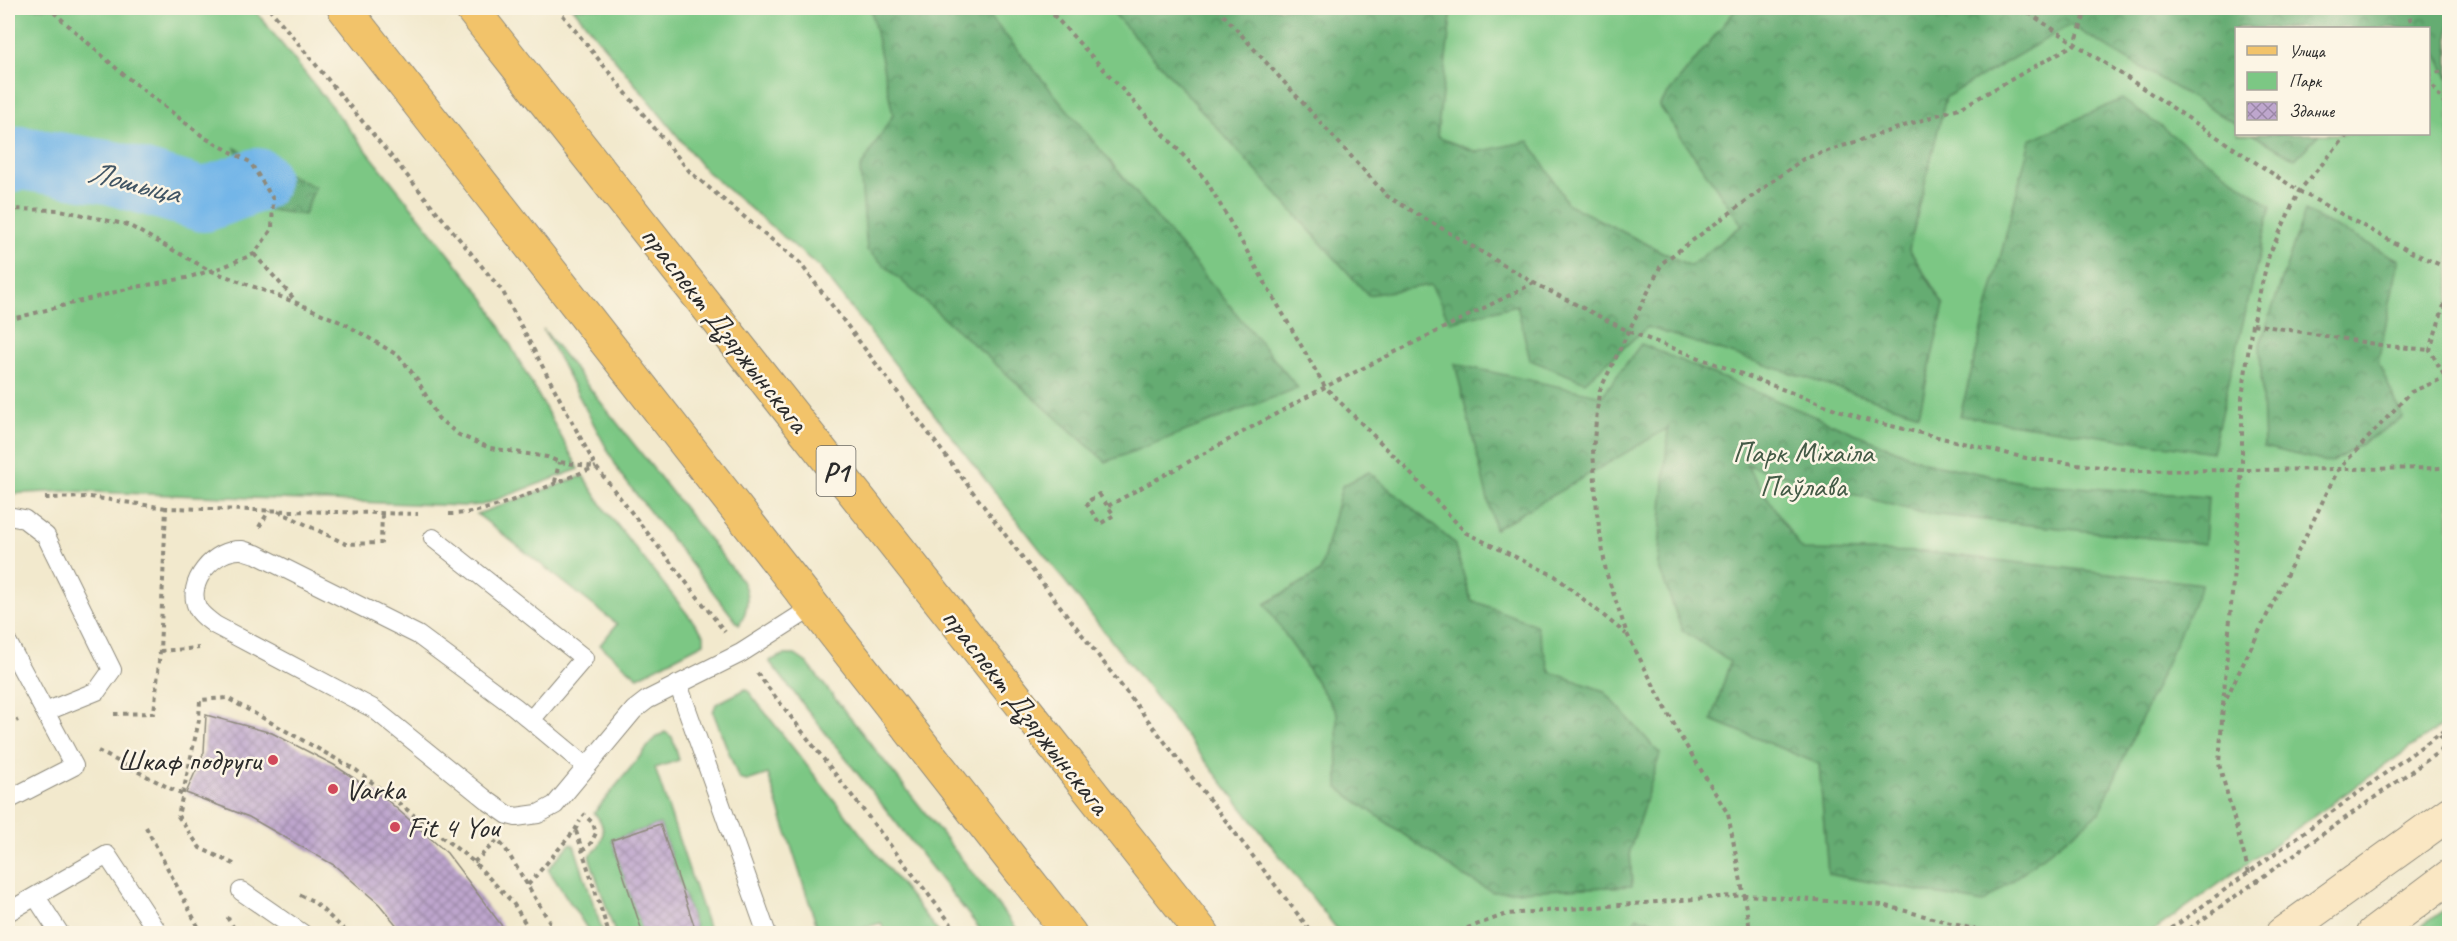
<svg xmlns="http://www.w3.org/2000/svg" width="2457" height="941" viewBox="0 0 2457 941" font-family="Caveat,sans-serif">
<defs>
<pattern id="forest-crowns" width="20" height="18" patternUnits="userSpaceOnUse" patternTransform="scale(1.5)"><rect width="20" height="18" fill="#65ac72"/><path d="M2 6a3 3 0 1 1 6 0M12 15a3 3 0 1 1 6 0" fill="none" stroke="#538c5e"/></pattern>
<pattern id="building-cross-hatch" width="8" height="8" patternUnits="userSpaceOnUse" patternTransform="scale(1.5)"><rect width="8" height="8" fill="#bea6cd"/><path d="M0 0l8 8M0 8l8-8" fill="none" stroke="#9b87a7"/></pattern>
</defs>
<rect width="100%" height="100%" fill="#fcf5e5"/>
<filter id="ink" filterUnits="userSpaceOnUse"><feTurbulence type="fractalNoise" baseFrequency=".0167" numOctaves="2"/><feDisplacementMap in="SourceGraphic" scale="12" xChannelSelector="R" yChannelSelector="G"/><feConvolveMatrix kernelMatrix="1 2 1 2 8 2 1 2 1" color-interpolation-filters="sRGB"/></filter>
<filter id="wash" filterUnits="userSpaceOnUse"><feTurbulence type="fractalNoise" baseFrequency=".008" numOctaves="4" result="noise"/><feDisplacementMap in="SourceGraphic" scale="24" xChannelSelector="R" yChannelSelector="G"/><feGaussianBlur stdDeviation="1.35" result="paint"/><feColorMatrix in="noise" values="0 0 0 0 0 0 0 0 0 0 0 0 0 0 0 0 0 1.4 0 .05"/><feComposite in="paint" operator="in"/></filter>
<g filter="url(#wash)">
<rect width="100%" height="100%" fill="#f2e9cd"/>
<path fill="#7cc784" stroke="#547958" stroke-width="1.5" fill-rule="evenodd" d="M8,8H253L485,299L579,469L482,505L464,506L67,491L8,494Z
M573,8H2449V720L2150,933H1340L819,267L706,171ZM2236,28H2428V134H2236Z
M543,329L742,581C750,596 748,611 739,625L621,475Z
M583,476L606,511L704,635V643L638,677L600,645L617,624L477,514Z
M784,655H795L807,663L1020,933H983L769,661Z
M746,689L749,692L939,933H885L881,923L846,933H819L768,774L747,781L739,779L713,712L716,704Z
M665,732L672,737L679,760L655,768L710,933H697L660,824L612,840L643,933H615L589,856C605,844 608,827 594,813L654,739Z
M570,844L574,845L603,933H590L548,869Z
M2449,906V933H2412Z"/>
<path fill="url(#forest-crowns)" stroke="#486c4e" stroke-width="1.5" d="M871,8H983L1298,388L1106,462L867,250L860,169L893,115Z
M1109,8H1452L1437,137L1477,152L1529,141L1568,204L1690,266L1742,225L1659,105L1737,8H2449V79L2434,49L2429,52L2428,28H2236V124L2070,25L1946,97L1909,249L1944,305L1919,414L1647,327L1585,382L1530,360L1517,305L1450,322L1431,285L1368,295Z
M2122,99L2271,206L2212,452L1960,416L2030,140Z
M2252,134H2320L2295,159Z
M235,148L315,187L304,215L257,208Z
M2305,211L2399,260L2378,362L2403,418L2331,463L2264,447L2260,345Z
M1641,344L1924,462L2026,483L2208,497L2205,544L1922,513L1746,465L1802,550L1926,552L2202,584L2099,813L1983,903L1828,874L1819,764L1712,720L1730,662L1682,630L1658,565L1668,428L1495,529L1455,364L1602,396Z
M1369,472L1454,543L1471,600L1536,625L1550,672L1604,691L1660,754L1630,850L1632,886L1493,892L1461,875L1338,788L1337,713L1265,604L1320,572L1342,486Z
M1637,917L1667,924L1675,933H1626Z"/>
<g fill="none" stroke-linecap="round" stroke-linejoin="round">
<path stroke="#73b6e8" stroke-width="64" d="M8,161L22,158L113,173L204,200L257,180"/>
</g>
<g id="blocks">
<path fill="url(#building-cross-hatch)" d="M206,715L272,733L334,765L387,800L447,853L508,934H404L379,904L334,865L249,817L186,793L204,752Z
M660,824L697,934H643L612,840Z"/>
</g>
</g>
<g filter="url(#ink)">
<use href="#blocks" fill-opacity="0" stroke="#8e8a7c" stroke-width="1.5"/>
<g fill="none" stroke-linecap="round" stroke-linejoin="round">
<defs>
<path id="lane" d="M8,516L24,519L46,536L112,670L97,691L45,712
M433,538L584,658L531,720
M8,643L74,766L8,800
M678,684L767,934
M587,767L515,707L418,635L256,554C251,553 246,551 242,550C215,548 184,583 198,609C202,616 209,620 215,625L374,709L488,801L508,815L516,817L538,814L555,805L634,710L647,700L741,653L813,607
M241,891L303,934
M36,897L60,934
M8,912L107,855L159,934"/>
<path id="secondary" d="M2282,934L2450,813
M2373,934L2450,876"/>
<path id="primary" d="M344,8L1070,934
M471,8L1203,934"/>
</defs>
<use href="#lane" stroke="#8e8a7c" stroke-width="20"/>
<use href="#secondary" stroke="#8e8a7c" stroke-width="35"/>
<use href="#primary" stroke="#8e8a7c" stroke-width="35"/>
<path stroke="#8e8a7c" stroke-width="4" stroke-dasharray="4.5 4.5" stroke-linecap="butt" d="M269,8L503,292L596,467L725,632
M557,8L690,172L800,263L1016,549L1313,934
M1047,8L1206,180L1325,387L1398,460L1466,533L1555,576L1626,634
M1217,8L1387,196L1534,283L1630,332L1862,419L2026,458L2134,471L2450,468
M2021,8L2299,191L2413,253L2450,269
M2407,8L2413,28
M2428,75L2450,69
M2428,79L2450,112
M8,209L60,210L128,225L209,270L297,303L347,325L399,356L417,379L438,418L459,435L490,448L547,457L559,462L595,467
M254,254L295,300
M2450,297L2444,305L2430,350L2450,386
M8,320L131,288L186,278L223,267L254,254L272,229L273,199L250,162L205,138L124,75L49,8
M2253,324L2387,346L2430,350
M555,482L559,462
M1099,494L1114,515L1100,524L1086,503Z
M45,498L90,497L166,508
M1108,506L1325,387L1534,283
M278,511L346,544L381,543L382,513
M449,514C492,515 554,482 596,467
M259,527L269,511
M160,651L199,648
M757,673L959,934
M2223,705L2242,470V398L2252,324L2269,255L2299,191L2348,134
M114,714L154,713L160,651L166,508L418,514
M8,725L18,720
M98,751L183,795
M146,827L202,934
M576,831L609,934
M500,843L505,848L557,934
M582,851L591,843L596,833L593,823L583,814
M474,862L497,841
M234,864L200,848L178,816L199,720L200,700L227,698L356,770L474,862L513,903L532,934
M2249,873L2219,764L2223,705L2338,470L2411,392L2444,378
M528,885L575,830L580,821
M300,895L313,901L349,934
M229,917L228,919L238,934
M2191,927L2196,934
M1450,934L1507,914L1745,895L1883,905L1992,934
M1751,934L1728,814L1679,734L1627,634L1606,572L1597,513L1593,450L1599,392L1662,263L1803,159L1962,107L2075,44L2087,8
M2164,934L2450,726
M2182,934L2447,746L2438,733"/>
<use href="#lane" stroke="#fff" stroke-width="18"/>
<use href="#secondary" stroke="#fae7c3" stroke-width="33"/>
<use href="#primary" stroke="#f2c36a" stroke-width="33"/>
</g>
</g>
<g fill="#d1495b" stroke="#fcf5e5" stroke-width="2">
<circle cx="273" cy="760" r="6"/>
<circle cx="333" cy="789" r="6"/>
<circle cx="395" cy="827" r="6"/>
</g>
<g text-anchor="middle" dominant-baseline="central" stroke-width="5" stroke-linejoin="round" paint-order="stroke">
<rect fill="#fcf5e5" stroke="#6a6863" stroke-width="1.5" x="816.5" y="446" width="39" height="50" rx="4.5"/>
<g font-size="28" font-weight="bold" fill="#2b2b2b">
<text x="836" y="471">Р1</text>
</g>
<g font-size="30" fill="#2b2b2b" stroke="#fcf5e5">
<text transform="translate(725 329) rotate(52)">праспект Дзяржынскага</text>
<text transform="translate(1026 711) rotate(52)">праспект Дзяржынскага</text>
</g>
<g font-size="30" fill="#435a46" stroke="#fcf5e5">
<text x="1803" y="452">Парк Міхаіла<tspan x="1803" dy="34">Паўлава</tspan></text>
</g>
<g font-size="30" fill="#2b2b2b" stroke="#fcf5e5" text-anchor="start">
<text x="261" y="760" text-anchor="end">Шкаф подруги</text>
<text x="345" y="789">Varka</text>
<text x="407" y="827">Fit 4 You</text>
</g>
<g font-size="32" font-style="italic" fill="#415564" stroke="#fcf5e5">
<text transform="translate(134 182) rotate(14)">Лошыца</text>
</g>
</g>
<rect width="2457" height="941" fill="none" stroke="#fcf5e5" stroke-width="30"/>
<rect x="2235" y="27" width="195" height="108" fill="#fcf5e5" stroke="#a8a49b" stroke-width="1.5"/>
<rect x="2247" y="46" width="30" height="9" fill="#f2c36a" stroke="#a8a49b" stroke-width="1.5"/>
<text x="2289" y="57" font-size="18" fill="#2b2b2b">Улица</text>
<rect x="2247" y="72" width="30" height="18" fill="#7cc784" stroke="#a8a49b" stroke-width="1.5"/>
<text x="2289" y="87" font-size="18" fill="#2b2b2b">Парк</text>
<rect x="2247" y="102" width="30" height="18" fill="url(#building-cross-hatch)" stroke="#a8a49b" stroke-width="1.5"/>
<text x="2289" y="117" font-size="18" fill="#2b2b2b">Здание</text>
</svg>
